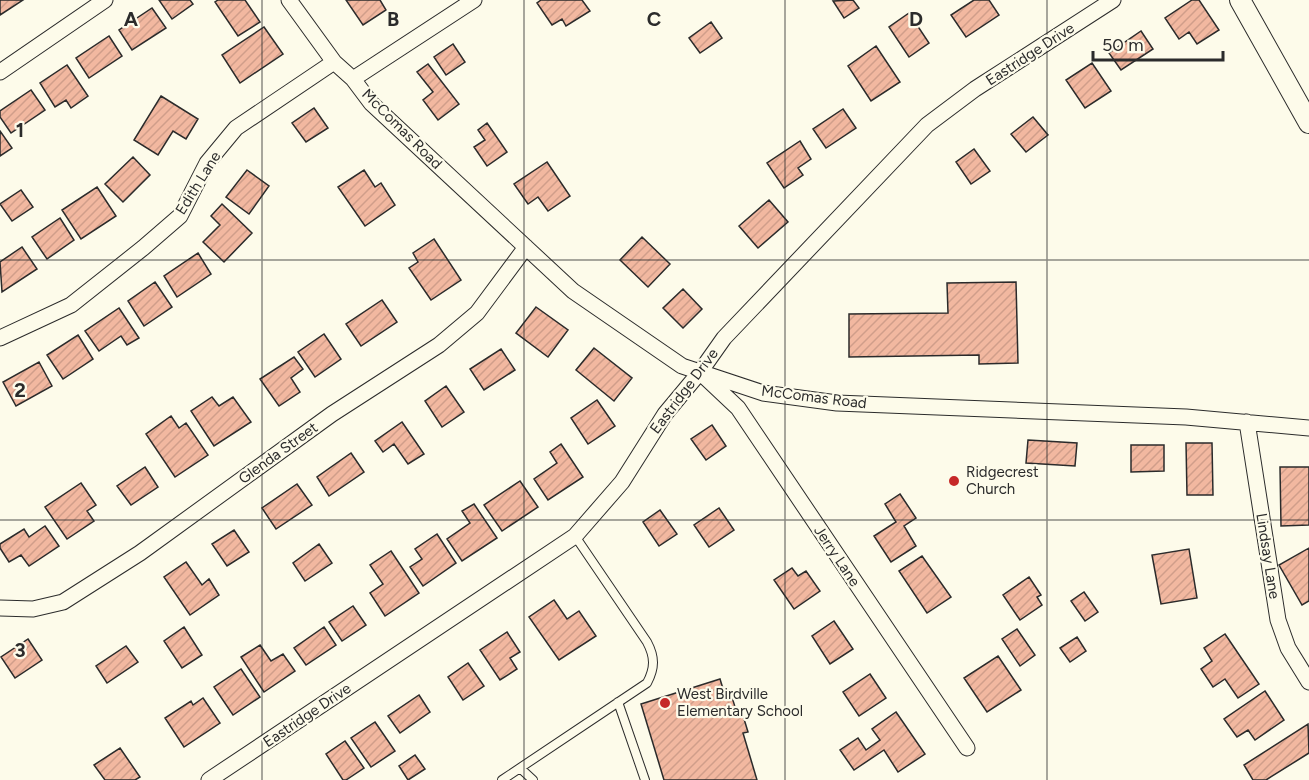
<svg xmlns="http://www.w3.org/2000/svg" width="1309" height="780" viewBox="0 0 1309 780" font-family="Figtree,sans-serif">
<defs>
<pattern id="building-hatch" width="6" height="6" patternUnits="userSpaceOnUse" patternTransform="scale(1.5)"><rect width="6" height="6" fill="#f2b8a0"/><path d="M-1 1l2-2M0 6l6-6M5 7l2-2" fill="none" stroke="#d09e8a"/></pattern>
</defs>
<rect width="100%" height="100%" fill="#fdfbea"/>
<path fill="url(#building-hatch)" stroke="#2b2b2b" stroke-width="1.5" d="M0,0H23L0,15Z
M159,0H190L193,4L172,19Z
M218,0H245L260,22L238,36L215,2Z
M346,0H380L386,10L363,25Z
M541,0H582L590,11L566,26L562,19L552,25L537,3Z
M853,0L859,8L844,18L833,1Z
M974,0H989L999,15L966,37L951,15Z
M1192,0H1199L1219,30L1197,44L1189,32L1179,39L1165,18Z
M152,8L166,28L132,50L119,30Z
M909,13L929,43L909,57L889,27Z
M711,22L722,38L700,53L689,38Z
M264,27L283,54L240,83L222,55Z
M1141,31L1153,49L1121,70L1109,53Z
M109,36L122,56L89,78L76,58Z
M453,44L465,62L446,75L434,57Z
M876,46L900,82L871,101L848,66Z
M1092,63L1111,91L1085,108L1066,80Z
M428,64L459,104L438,120L423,100L433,92L417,72Z
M67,65L88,96L71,108L66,100L55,107L40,83Z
M31,90L45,110L11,133L0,117V111Z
M161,96L198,119L186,139L173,131L158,155L134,140Z
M314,108L328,128L306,142L292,123Z
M843,109L856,128L826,148L813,129Z
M1033,117L1048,135L1026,152L1011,134Z
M487,123L507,152L487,166L474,147L485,140L478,130Z
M0,131L12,148L0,156Z
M800,141L811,159L798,168L803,175L784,188L767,163Z
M974,149L990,171L971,184L956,162Z
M133,157L150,175L123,202L105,184Z
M547,162L570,196L548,211L538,197L528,204L514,184Z
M247,170L269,186L249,214L226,197Z
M364,170L375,187L381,183L395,205L365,226L338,187Z
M97,187L116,216L81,239L62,210Z
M21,190L33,207L12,221L0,204Z
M769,200L788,222L758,248L739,226Z
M222,204L252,233L224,262L203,242L220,225L211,216Z
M60,218L74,240L47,259L32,237Z
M642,237L670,264L648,287L620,260Z
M434,239L461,280L431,300L409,268L418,262L413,253Z
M22,247L37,269L2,292L0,262Z
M198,253L211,274L177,297L164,276Z
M155,282L172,307L144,326L128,301Z
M1016,282L1018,363L979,364V355L849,357V314L948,313L947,283Z
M683,289L702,309L683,328L663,308Z
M382,300L397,322L361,346L346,324Z
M536,307L568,330L548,357L516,333Z
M119,308L139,338L127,345L121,336L99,351L85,331Z
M324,334L341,359L315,377L298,352Z
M78,335L93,359L63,379L47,355Z
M594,348L632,378L614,401L576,370Z
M501,349L515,370L484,390L470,369Z
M294,357L303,369L291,378L300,392L279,406L260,379Z
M39,362L52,386L16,406L3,382Z
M446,386L464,412L442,427L425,401Z
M212,397L219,406L233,397L251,422L214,446L191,411Z
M597,400L615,426L588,444L571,418Z
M171,416L179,428L186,423L208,455L175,477L146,434Z
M402,422L424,454L408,464L394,444L383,452L375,441Z
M712,425L726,446L706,460L691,439Z
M1028,440L1077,443L1075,466L1026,463Z
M1186,443H1212L1213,495H1187Z
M561,444L583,477L548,500L534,479L557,463L550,452Z
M1131,445H1164V471L1131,472Z
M351,453L364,472L329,496L317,477Z
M145,467L158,487L131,505L117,486Z
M1280,467H1309V525L1281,526Z
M520,481L538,507L502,531L484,505Z
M81,483L96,505L87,511L94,521L67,539L45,507Z
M297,484L312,505L276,529L262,508Z
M900,494L916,518L904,526L916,546L891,562L874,536L896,522L885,504Z
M474,504L497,538L462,561L447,539L470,523L462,511Z
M719,508L734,530L709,547L694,525Z
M660,510L677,534L659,546L643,522Z
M45,526L59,546L29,566L21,555L9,562L0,548V544L24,529L29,537Z
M234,530L249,552L227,566L212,544Z
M437,534L456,563L423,586L410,567L422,559L415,549Z
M319,544L332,563L305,581L293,563Z
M1309,548V601L1302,605L1279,565Z
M1189,549L1197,598L1161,604L1152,555Z
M391,551L419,593L385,616L370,593L383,584L370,565Z
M922,556L951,597L927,613L899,571Z
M186,562L202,585L209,579L219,595L190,615L164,577Z
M792,568L798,576L806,571L820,591L794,609L774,580Z
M1029,577L1041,595L1037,597L1042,605L1020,620L1003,595Z
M1084,592L1098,612L1085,621L1071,601Z
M554,600L567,619L579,611L596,636L559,660L529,617Z
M353,606L366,625L342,641L329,622Z
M834,621L853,649L830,664L812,636Z
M184,627L202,655L182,668L164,641Z
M324,627L336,645L306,665L294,648Z
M1017,629L1035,655L1020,666L1002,639Z
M507,632L520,652L510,658L517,669L500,680L480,650Z
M1225,634L1259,684L1238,698L1225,679L1213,687L1201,669L1212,661L1204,648Z
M1077,637L1086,651L1070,662L1060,648Z
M28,639L42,660L15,678L1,657Z
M260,645L271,661L283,654L295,671L264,692L241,657Z
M126,646L138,662L107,683L96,666Z
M998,656L1021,690L987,712L964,678Z
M468,663L484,686L463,700L448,677Z
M241,669L260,697L233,715L214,687Z
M870,674L886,698L859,716L843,692Z
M720,679L724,692L730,691L736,710L741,709L748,732L743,733L757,780H664L641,704Z
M1265,691L1284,720L1255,740L1248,730L1237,737L1224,719Z
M419,695L430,712L400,733L388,716Z
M203,698L220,723L184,747L165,718L191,701L193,705Z
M896,712L925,754L898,772L884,750L854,770L840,750L858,738L866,750L880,740L872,729Z
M375,722L395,751L371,767L351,738Z
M1308,724L1309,753L1266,780H1253L1244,765Z
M345,741L364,768L346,780H343L326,754Z
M120,748L140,777L135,780H105L94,765Z
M415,755L425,769L408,780L399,766Z"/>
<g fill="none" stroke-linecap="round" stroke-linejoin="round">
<defs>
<path id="service" d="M618,702L645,780
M520,768L533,780
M502,780L647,683C655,668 655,657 647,642L575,536"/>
<path id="minor" d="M289,0L334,62L353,79L371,103L573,291L682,366L763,393L837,403L1186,417L1309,428
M0,72L105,0
M353,79L474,0
M0,338L71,305L143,248L180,216L207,163L236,128L334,62
M704,376L738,408L967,748
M1247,422L1278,620L1288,648L1309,682
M0,608L33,609L63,602L140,553L332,414L439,345L477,313L526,247
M209,780L575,536L622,482L665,414L700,372L724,338L927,125L975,89L1113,0"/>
<path id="tertiary" d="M1240,0L1309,123"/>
</defs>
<use href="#service" stroke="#2b2b2b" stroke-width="10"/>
<use href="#minor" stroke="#2b2b2b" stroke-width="17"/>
<use href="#tertiary" stroke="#2b2b2b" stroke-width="22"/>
<use href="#service" stroke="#fdfbea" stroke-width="8"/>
<use href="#minor" stroke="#fdfbea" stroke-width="15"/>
<use href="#tertiary" stroke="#fdfbea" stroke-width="20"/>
</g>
<path fill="none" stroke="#2b2b2b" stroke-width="1.5" stroke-opacity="0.55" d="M262,0V780M524,0V780M785,0V780M1047,0V780M0,260H1309M0,520H1309"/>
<g fill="#c62828" stroke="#fdfbea" stroke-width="2">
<circle cx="954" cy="481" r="6"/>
<circle cx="665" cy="703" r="6"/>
</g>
<g text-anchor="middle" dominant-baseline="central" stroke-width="4.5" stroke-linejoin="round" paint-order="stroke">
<g font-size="15" fill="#2b2b2b" stroke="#fdfbea">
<text transform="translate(1030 54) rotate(-33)">Eastridge Drive</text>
<text transform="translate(402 129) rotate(45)">McComas Road</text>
<text transform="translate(198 183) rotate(-58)">Edith Lane</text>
<text transform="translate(684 391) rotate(-53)">Eastridge Drive</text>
<text transform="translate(814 397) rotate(7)">McComas Road</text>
<text transform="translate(278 453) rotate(-36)">Glenda Street</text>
<text transform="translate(837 556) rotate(56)">Jerry Lane</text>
<text transform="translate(1268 556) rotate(81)">Lindsay Lane</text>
<text transform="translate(307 715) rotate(-34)">Eastridge Drive</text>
</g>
<g font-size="15" fill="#2b2b2b" stroke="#fdfbea" text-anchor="start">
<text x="966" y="472">Ridgecrest<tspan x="966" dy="17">Church</tspan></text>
<text x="677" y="694">West Birdville<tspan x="677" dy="17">Elementary School</tspan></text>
</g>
</g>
<g font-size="20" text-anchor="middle" font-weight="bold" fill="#2b2b2b" stroke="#fdfbea" stroke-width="4.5" stroke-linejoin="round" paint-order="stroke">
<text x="131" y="26">A</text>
<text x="393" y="26">B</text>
<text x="654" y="26">C</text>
<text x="916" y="26">D</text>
<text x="20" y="137">1</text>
<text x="20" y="397">2</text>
<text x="20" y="657">3</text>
</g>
<path d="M1093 51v9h130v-9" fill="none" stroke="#2b2b2b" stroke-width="3"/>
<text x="1102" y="51" font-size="18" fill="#2b2b2b" stroke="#fdfbea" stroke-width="4.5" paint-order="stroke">50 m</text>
</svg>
